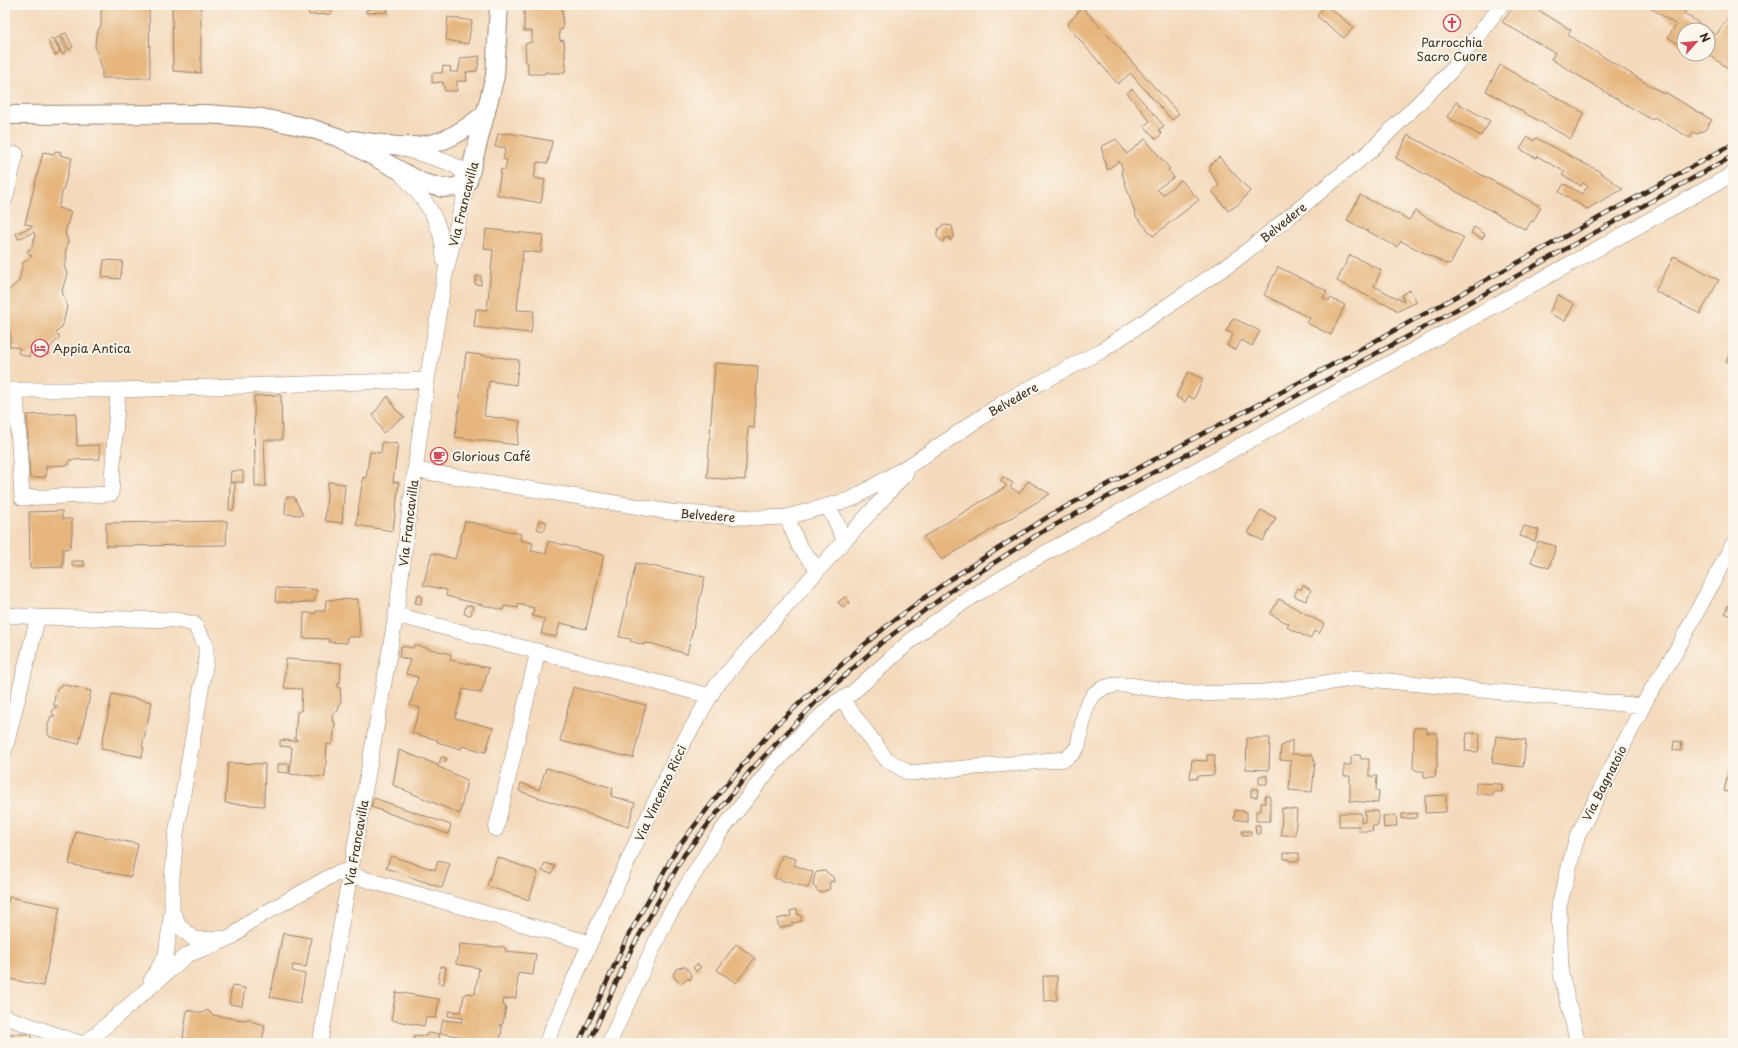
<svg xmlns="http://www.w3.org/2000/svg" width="1738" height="1048" viewBox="0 0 1738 1048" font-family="'Playpen Sans',sans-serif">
<rect width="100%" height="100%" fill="#fbf7ec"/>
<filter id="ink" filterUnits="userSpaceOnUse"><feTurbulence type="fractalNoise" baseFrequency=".025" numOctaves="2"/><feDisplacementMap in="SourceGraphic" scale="8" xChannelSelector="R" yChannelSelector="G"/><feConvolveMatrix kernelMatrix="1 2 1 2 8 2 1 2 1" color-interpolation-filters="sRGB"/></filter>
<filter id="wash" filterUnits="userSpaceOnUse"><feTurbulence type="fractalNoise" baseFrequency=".012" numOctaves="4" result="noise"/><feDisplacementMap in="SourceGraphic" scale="16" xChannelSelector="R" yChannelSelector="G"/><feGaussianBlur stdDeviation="0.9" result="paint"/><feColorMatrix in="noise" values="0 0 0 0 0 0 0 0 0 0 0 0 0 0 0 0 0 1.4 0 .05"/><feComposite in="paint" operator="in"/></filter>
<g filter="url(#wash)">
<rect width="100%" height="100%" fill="#f4dabd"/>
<g id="blocks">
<path fill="#e6b67e" d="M101,5H149L150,78H102V68L95,47L96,35L101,25Z
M172,5H201V73L173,71Z
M372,5H387L388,12L366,13V10H368V9H372Z
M524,5H562L563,29L559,30L560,41L564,40L566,70L564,71V73H548L547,72H545V74H528V63L526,62L525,44L532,42V31H524Z
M1325,5L1354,27L1344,38L1317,16Z
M1515,5H1530L1571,30L1568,35L1664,94L1665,92L1712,120L1705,130L1697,134L1693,132L1690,138L1654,117L1652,120L1551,59L1555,53L1502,22Z
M1647,5H1689L1684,13L1716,35L1729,16L1731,17L1733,14V63L1729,69L1708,54V30H1684V48L1668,37L1676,25Z
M308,7H331V14L309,15Z
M1082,7L1179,114L1172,120L1130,73L1118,84L1067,25Z
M448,17L472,21L468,44L446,40Z
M66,33L73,47L69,50L61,35Z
M59,37L67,51L62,54L55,39Z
M52,38L60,52L55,55L48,41Z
M1693,54H1704L1701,59Z
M480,56L477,71L466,72L467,81H457V91H445L443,82L432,83V73H442L443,66L451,67L450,72H458L461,58Z
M1500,65L1584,113L1571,139L1486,91Z
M1132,89L1164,126L1158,130L1162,134L1156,139L1144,126L1150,121L1127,93Z
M1456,102L1490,121L1481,136L1447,117Z
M508,133L552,141L548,163L537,162L534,178L545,180L541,203L497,195L501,169L505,170L507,160L503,159L506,147H495L498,134Z
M1408,135L1541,207L1533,222L1531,221L1526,230L1396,158Z
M1528,137L1534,141L1536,138L1597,170L1623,189L1587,209L1559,192L1564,184L1582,194L1588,186L1583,183L1581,186L1562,175L1565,172L1537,156L1536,158L1520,149Z
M1116,139L1127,154L1145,139L1170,169L1168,170L1174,177L1157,189L1163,195L1181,180L1199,200L1153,236L1136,216L1121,170L1123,169L1119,161L1107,170L1101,147Z
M55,151L61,152L60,155L72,158L58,208L71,212L65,233L68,241L65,254L67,258L64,265L67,274L62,291L67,307L62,327L56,333L60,337L50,347L48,355L30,352L29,357L18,353L20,348L9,346L11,337L5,314V305L8,291L19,281L23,263L32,256L27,252L32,247L35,235L34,232L18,239L16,233L32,227L31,225L25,224L43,152L54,154Z
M1219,157L1250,191L1239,204L1228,211L1212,191L1219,185L1209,170L1211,168L1209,167Z
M1360,195L1409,220L1415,211L1464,238L1451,263L1446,264L1401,241L1397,247L1347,220Z
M944,225L952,226L954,235L950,241L949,237L944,239L943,242L937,237V233L939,228Z
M1474,227L1485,234L1482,239L1471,233Z
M486,229L543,235L541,253L523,251L517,310L534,311L531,333L474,327L476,309L487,310L493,250L484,249Z
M1350,255L1381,270L1374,286L1404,302L1402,295L1410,290L1417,302L1398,311L1385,303L1384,304L1337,281Z
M1674,256L1719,280L1700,314L1655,291Z
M104,260L123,261L120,279L102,277Z
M1278,267L1327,291L1323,298L1329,301L1330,298L1345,305L1331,335L1307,323L1310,318L1264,295Z
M476,276H481V285L475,284Z
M1558,295L1574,304L1565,321L1549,313Z
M1233,318L1260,331L1252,346L1241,340L1236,350L1227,346L1233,334L1226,331Z
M1733,348V365L1726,361Z
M466,353L519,360L516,385L489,381L484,416L520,421L517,445L455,437Z
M715,363L758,366L754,428L748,427L745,480L707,478Z
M1188,372L1203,379L1194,399L1188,396L1185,402L1176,397Z
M281,395L282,440H264L266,486L255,487L254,396Z
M388,396L396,410L405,417L396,422L383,433L373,414Z
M76,413L77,446L99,445L100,459L69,460V465L46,466V477L30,478L27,415Z
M382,442L398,444L393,482H399L393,531L356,525L363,477L366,478L370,452L381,453Z
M231,471H243V482H230Z
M1003,477L1013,483L1010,487L1020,493L1028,481L1050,494L942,560L923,537L1007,486L1000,481Z
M328,482L345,484L342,523L325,521Z
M230,483H235L234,510H229Z
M286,497H294L303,515L285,514Z
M1261,510L1276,518L1263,541L1248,533Z
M62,511V519H72V533L70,548L63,549V567L30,568L29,512Z
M539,520L547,522L544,531L537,529Z
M227,521L226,545L106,546V523Z
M465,521L521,534L520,540L533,543L531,551L546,554L548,541L604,555L586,629L560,623L556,637L541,634L545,619L532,616L534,608L518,604V608L504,606L503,610L446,596L447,590L423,585L432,553L455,559Z
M1524,526L1539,530L1535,541L1520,536Z
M1538,541L1556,546L1549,568L1531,562Z
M72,561H84V566H72Z
M636,563L705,577L687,654L653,644L644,643V645L630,641L631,639L619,637Z
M1303,585L1311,590L1306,601L1294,596L1298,588L1301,590Z
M276,588L311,589L317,590L314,602L286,603V602H275Z
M417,595L422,596L421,604L415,603Z
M845,597L850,603L843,608L838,602Z
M358,599L360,637H347V643L329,642V639L303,638L304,613H316V611H325L326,600Z
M1279,599L1324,624L1319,634L1314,631L1310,639L1287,627L1289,624L1270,614Z
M466,605L473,606L471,615L464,614Z
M1728,606L1733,609V617L1725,613Z
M414,645L451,654L450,660L489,668L481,693L463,689L455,718L493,728L486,752L462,746L461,749L437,742L438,740L412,733L420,708L410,705L418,677L406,674L410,660L399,657L401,646L413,648Z
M286,659L341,663L340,683L338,682V688H340L341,700L338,711L333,713L332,721L335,722L333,742L330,745L327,744L325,777L290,774L292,747L280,746V740L297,741V739H295L297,712L302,710L301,708L302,689L284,688Z
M62,684L91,691L79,744L50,737L48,734V724L51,716H55L52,713L53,709L58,706H54L55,694L58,687H61Z
M573,687L646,705L633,758L560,741Z
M112,694L152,702L142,747H144L142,757L101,749Z
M1414,728H1427V733H1437V768H1436L1435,777H1424V771H1418L1413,768Z
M1467,733L1480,734L1478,752L1465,751Z
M1496,736L1526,740L1523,767L1492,763Z
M1247,738H1270L1269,770L1246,769Z
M1292,740V754L1312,755L1315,762L1312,792L1289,790L1291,761L1280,760L1281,746Z
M1674,741L1682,742L1681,751L1673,750Z
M399,750L438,765L437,766L467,780L460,814L393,785Z
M1207,755H1215L1214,775L1197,776V779L1190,778L1192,760L1207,761Z
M1354,755H1360L1361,759H1369V776H1377L1376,790L1379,791L1378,803L1350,801V776H1344V765H1351V758Z
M441,757L447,759L446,761L439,764Z
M228,763L265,764L264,806L225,803Z
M1730,763H1733V793L1724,791Z
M278,764H289V773L278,772Z
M546,768L613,788L611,796L635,803L628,827L519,791L521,783L539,790Z
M1259,776H1267V784H1259Z
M1476,783L1502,784V792H1494L1493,795L1476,794Z
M1251,789H1258L1257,797H1251Z
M1446,795V812L1425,813V796Z
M1265,796H1270V821H1256V811H1261V803H1265Z
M374,798L451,825L448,834L371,807Z
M1282,808L1297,810L1295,835H1281Z
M1235,810L1247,812V821L1234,819Z
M1365,811H1378V826H1372L1373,831H1358L1359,826H1339V813H1361V822H1365Z
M1417,813V818L1402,819V814Z
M1396,815L1397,826L1384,828L1383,816Z
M1255,825H1260V834H1256Z
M76,831L138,844L131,877L69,864Z
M1242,831H1251V835H1242Z
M1284,853H1299V861H1289V859H1284Z
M782,855L796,859L794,865L813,872L808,888L774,878Z
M391,856L435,870L438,861L450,864L442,888L386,868Z
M497,857L538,872L529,900L487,886Z
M545,863L555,866L552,874L542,871Z
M825,871L833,877L834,882L831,881L829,884L830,889L822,892H818L813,885L815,874L817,872Z
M9,897L60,907L43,986L5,978V915Z
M797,909L798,915L800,914L802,921L792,923V925L779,928L777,919L791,916L790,911Z
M283,933L311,938L306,967L293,965L292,971L305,974L300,1003L270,997Z
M460,944L498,947L502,946L506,949L505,951L536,954L533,975L518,973L516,998L504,999L503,1005L506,1006L503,1024H500V1026H502L500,1043H457L458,1036L440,1033L443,1020L462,1022L463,1018L448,1016L449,1011L461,1012L464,995H466V993L475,994L479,968L456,964V961L458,959Z
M736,944L755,958L736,983L717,970Z
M697,964L701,967L696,971L693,968Z
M441,966L446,967L444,984L438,983Z
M682,967H686L692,976L690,980L688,978L682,984L676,980L673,975L676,969Z
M1043,976H1057V1000L1044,1001Z
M232,986L245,988L242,1006L229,1004Z
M396,992L439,999L436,1018L426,1017L424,1026L391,1020Z
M187,1010L202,1013L208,1010L212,1015L243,1020L250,1019L253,1022L265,1025L262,1043H211L183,1038Z
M427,1033L440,1034L438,1043H414V1035L426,1036Z
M5,1034H31L33,1043H5Z"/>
</g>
</g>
<g filter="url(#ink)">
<use href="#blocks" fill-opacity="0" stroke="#98826e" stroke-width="1"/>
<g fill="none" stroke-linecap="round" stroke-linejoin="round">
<defs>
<path id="minor" d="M402,175C427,201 443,222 444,260
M5,199L16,154
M5,390H118L427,380
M16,391L22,498L111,494L118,390
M415,470L670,512L754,518L787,517L852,499L915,462L1004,402L1101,351L1237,259L1369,152L1451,71L1501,5
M827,507L834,517L844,540
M787,517L799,546L818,570
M5,615L38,617L176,620L194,624L206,645V661L176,834L172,879V911L180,927L195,940L231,938
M396,615L710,696
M842,699L886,759L909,773L1065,759L1073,753L1078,746L1086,707L1094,694L1103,688L1115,685H1128L1192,694L1264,692L1358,678L1643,706
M5,749L38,617
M496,829L538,651
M350,875L590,943
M151,981L166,955L172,911
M5,1017L80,1043
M86,1043L187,955L231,938L249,922L333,875L351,869
M320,1043L396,615L427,380L445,275L468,181L459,168L447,162L402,148
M546,1043L590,943L678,752L716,686L818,570L906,473
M609,1043L666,920L716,838L772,766L804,731L823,714L836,702L851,694L917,635L956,607L1020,567L1733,174
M1578,1043L1561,974L1559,906L1577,837L1649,694L1675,653L1733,544"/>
<path id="major" d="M5,115L206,114L262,118L310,128L340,138L423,183L443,188L456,187L468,181L495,76L499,5
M353,140C414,149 436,154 486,113"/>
</defs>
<use href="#minor" stroke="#98826e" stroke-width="16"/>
<use href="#major" stroke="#98826e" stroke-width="20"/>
<use href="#minor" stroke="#fff" stroke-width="15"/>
<use href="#major" stroke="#fff" stroke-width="18"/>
<defs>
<path id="rail" d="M579,1043L627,938L676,850L721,791L777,724L853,654L893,621L949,580L1054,513L1317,373L1733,144
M589,1043L630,952L684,855L750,771L816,702L881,643L952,590L1040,533L1403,339L1733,156"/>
</defs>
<use href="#rail" stroke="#3b2a1e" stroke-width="4.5"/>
<use href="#rail" stroke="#fbf7ec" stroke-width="3" stroke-dasharray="9" stroke-linecap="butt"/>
</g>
</g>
<defs>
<symbol id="church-ring" viewBox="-11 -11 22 22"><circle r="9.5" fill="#fbf7ec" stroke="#d1495b" stroke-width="1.5"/><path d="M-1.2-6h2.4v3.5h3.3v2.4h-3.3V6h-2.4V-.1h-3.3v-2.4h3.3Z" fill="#d1495b"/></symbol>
<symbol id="hotel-ring" viewBox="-11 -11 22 22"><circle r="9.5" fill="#fbf7ec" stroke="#d1495b" stroke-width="1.5"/><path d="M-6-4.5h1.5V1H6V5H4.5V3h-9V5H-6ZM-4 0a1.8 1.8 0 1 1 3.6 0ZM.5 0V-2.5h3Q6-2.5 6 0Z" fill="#d1495b"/></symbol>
<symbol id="cafe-ring" viewBox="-11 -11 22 22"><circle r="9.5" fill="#fbf7ec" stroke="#d1495b" stroke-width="1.5"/><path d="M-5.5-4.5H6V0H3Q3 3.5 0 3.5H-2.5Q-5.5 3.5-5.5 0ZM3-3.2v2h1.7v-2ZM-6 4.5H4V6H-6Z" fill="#d1495b"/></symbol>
</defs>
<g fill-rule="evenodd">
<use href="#church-ring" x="1442" y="13" width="20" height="20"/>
<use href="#hotel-ring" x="30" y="338" width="20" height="20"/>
<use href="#cafe-ring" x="429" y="446" width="20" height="20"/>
</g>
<g text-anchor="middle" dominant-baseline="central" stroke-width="4" stroke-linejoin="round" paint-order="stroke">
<g font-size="12" fill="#3b2a1e" stroke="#fbf7ec" text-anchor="start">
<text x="1452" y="42" text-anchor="middle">Parrocchia<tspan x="1452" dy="14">Sacro Cuore</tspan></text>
<text x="53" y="348">Appia Antica</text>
<text x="452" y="456">Glorious Café</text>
</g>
<g font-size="12" fill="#3b2a1e" stroke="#fbf7ec">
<text transform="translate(463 204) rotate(-76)">Via Francavilla</text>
<text transform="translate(1283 222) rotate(-39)">Belvedere</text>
<text transform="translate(1013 399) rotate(-30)">Belvedere</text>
<text transform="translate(708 515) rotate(4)">Belvedere</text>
<text transform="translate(408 523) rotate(-83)">Via Francavilla</text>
<text transform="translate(1604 783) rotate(-63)">Via Bagnatoio</text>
<text transform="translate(660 793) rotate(-65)">Via Vincenzo Ricci</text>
<text transform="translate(356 843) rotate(-80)">Via Francavilla</text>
</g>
</g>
<rect width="1738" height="1048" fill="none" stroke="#fbf7ec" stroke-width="20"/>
<g transform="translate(1696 42) rotate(63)"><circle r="19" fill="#fbf7ec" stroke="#aea59a"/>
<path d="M0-3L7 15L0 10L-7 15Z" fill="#d1495b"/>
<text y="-6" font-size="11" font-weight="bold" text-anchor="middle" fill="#3b2a1e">N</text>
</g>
</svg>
